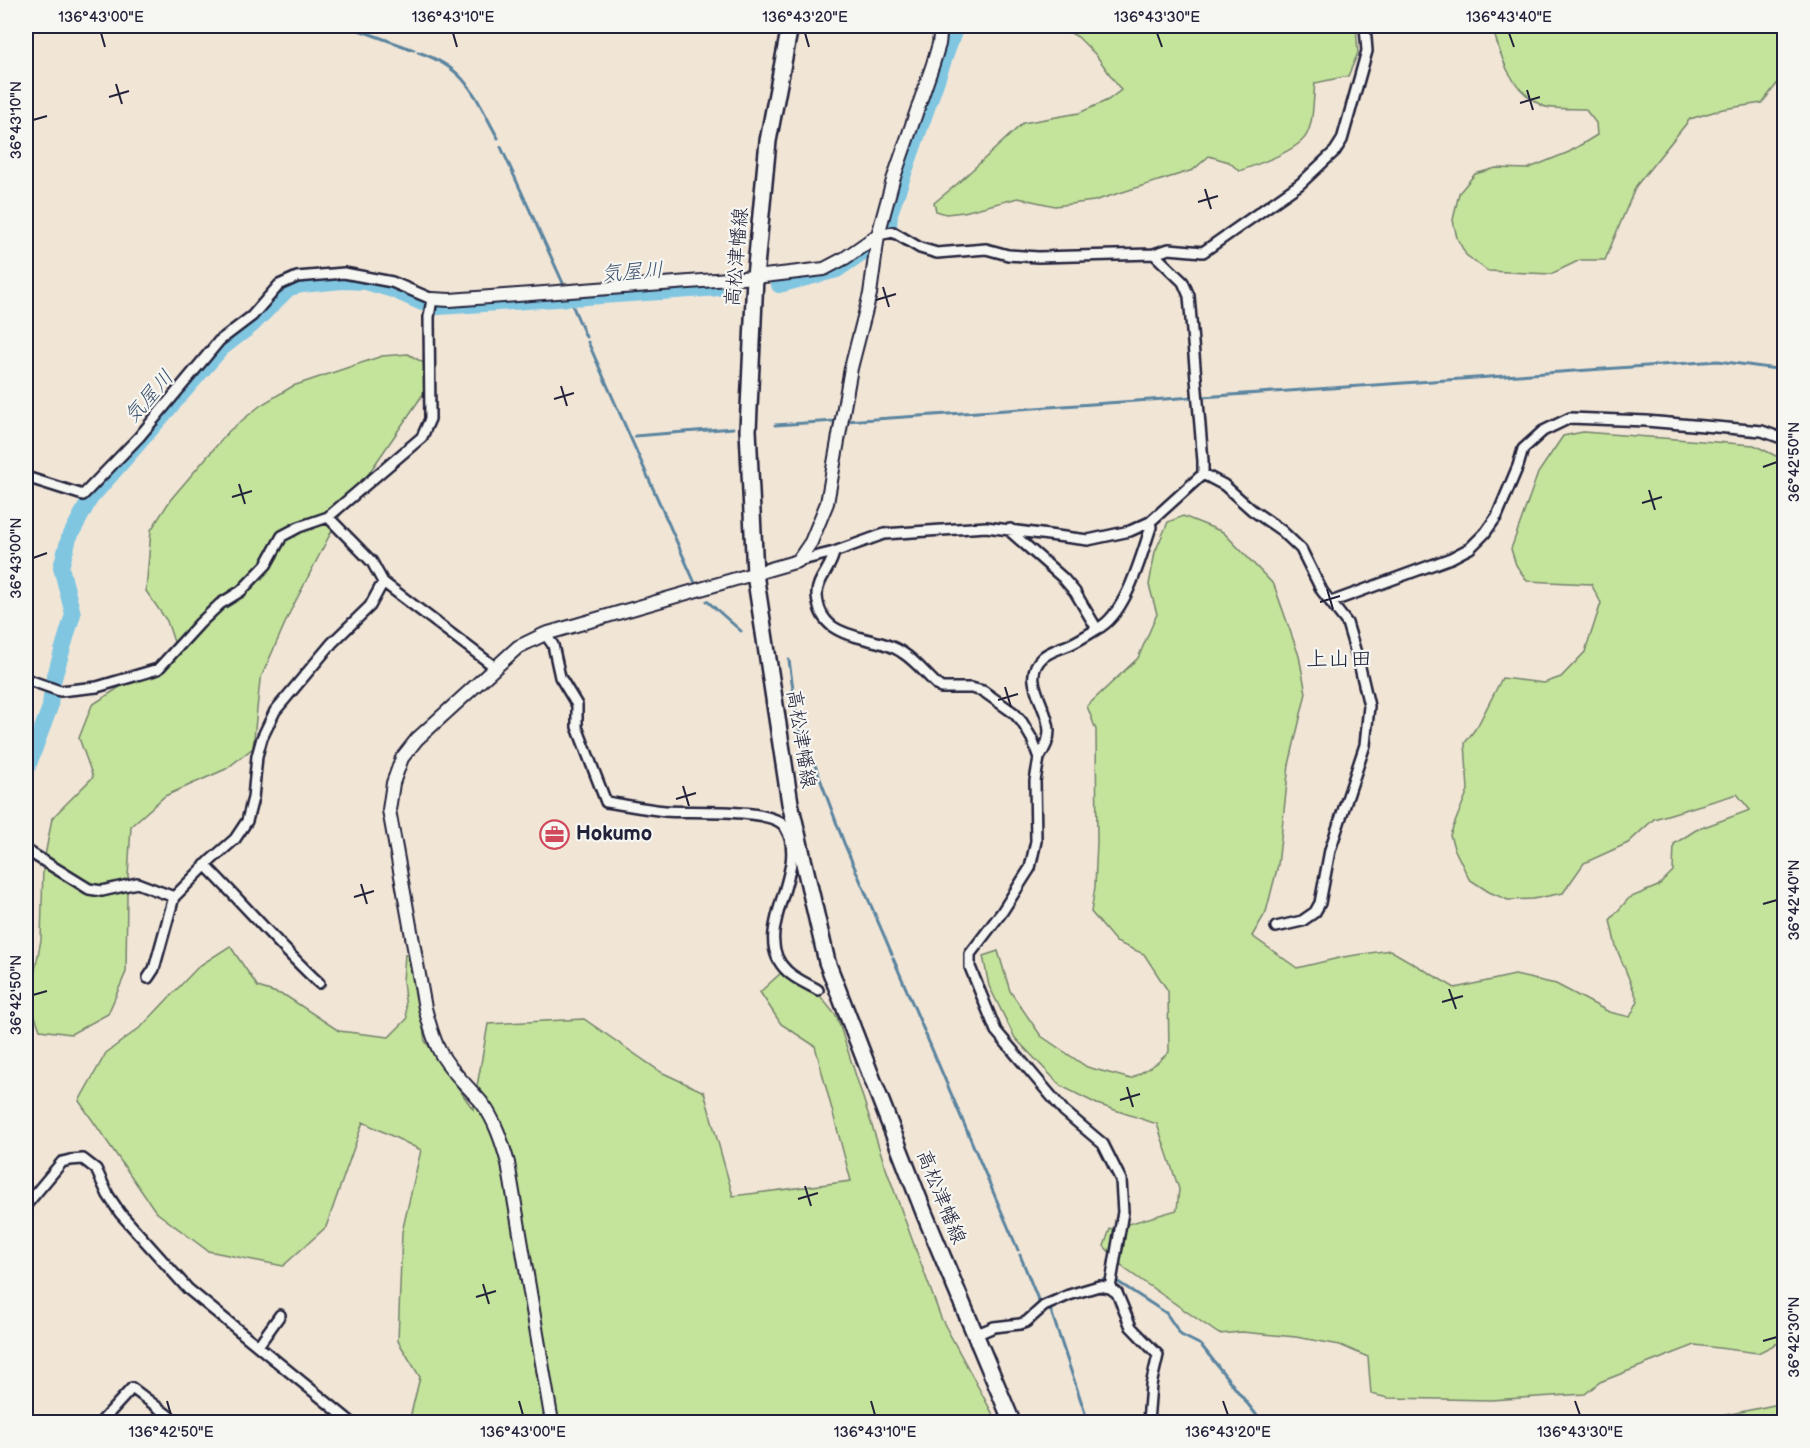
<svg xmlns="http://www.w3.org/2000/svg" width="1810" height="1448" viewBox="0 0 1810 1448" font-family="'Balsamiq Sans','Klee One',sans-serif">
<rect width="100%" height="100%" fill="#f1e5d6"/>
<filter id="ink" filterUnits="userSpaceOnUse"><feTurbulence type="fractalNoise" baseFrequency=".0167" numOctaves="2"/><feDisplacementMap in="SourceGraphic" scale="12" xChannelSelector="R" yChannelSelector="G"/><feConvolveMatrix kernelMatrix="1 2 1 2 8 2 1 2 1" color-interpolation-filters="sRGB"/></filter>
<g filter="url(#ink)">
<path fill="#c4e39b" stroke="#73826b" stroke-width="1.5" d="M1058,26H1356L1358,53L1348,76L1315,83C1313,99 1314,120 1307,134C1300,150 1256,165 1239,171L1229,162L1209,156L1193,170L1094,201L1055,206L1018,198L964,212L946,214L936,211L934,203L957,184L1023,123L1079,113L1108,100L1121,90L1096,55L1078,37Z
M1492,26H1784V59L1780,80L1762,103L1723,109L1690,119L1636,186L1605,260H1580L1551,274L1488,271L1466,255L1457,238L1453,220L1459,193L1475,174L1496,168L1527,169L1569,152L1597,135L1596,123L1585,109C1575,108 1552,110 1543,106C1510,90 1501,58 1492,26Z
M408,354L424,363L430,384L339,517L290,612L260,680L253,748L226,769L165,796L131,826L127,893L126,972L108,1014L71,1034L40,1030L29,1000L41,940L43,867L52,818L93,777L79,738L92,705L157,663L174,642L167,621L146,591L151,530L171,499L229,431L261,405L293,386L382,356Z
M1583,432L1754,445L1784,460V1340L1758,1353L1695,1345L1600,1382L1585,1394L1491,1400L1388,1398L1371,1394L1368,1357L1340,1345L1296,1337L1242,1332L1219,1334L1125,1269L1104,1246L1110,1229L1177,1210L1179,1189L1157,1124L1097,1104L1061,1086L1015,1038L989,986L983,956L998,951L1010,991L1041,1036L1087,1067L1131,1079L1157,1063L1169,1052L1168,991L1144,954L1116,942L1091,912L1095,887L1097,841L1096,730L1087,706L1138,658L1157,614L1149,585L1155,552L1168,522L1183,516L1223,532L1274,585L1299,656L1306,693L1289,765L1278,865L1266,912L1252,936L1297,968L1343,957L1390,950L1455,988L1515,975L1556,984L1609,1012L1630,1017L1638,1001L1616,947L1610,920L1629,898L1658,886L1673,871L1674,844L1696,830L1750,810L1737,794L1654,819L1628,843L1584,863L1563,893L1533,899L1508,900L1489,892L1469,879L1454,848L1450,835L1468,790L1465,743L1478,725L1502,678L1544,683L1561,677L1585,652L1601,603L1591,584L1527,581L1516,565L1511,549L1538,473L1563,436Z
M230,946L258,987L286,996L339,1031L389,1037L407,1019L403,981L405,954L412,958L425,1041L473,1109L488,1024L584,1019L661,1072L704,1092L733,1196L851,1181L815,1046L781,1024L760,992L782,972L817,992L837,1017L884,1163L941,1318L997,1422H409L420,1377L398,1341L402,1232L421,1150L363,1122L326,1227L283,1266L208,1251L156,1212L79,1101L106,1053L142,1026L199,966Z
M1784,1403V1422H1633L1636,1421L1721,1416Z"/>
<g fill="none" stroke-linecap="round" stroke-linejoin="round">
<path stroke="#5a849f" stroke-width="3" d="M348,26L414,50
M418,52C468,69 474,95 498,138
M501,147L563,283
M573,307L586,337
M588,342L695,583
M1202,397L1718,361L1784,370
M846,421L1194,397
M775,425L835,421
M635,436L733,428
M707,601L741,631
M789,660L798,725L811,755
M813,760L844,843L892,954
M893,958L1018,1250
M1020,1255L1039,1302
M1115,1280L1166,1313L1181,1335L1201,1345L1262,1422
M1039,1302L1066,1291L1107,1279
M1047,1308L1051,1311L1088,1422"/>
<path stroke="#80c6e1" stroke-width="16" d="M889,229L890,213L956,26
M779,285L837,270L862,253
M439,307L720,288
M52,685L73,614L61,567L69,538L90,499L221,349L251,326L289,288L302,285L342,281L366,282L393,290L422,303
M26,772L50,707L51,696"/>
<defs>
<path id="minor" d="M878,235L893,232L920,248L937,253L986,249L1008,255L1038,257L1154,254L1169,249L1203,252L1300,184L1335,151L1342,140L1367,51L1365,26
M1203,474L1224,485L1252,510L1281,530L1301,549L1322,591L1347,623L1359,663L1369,706L1365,745L1330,850L1320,903L1315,912L1302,921L1276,927
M26,477L83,495L139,437L219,341L252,316L279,285L297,277L344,273L392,282L432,299L429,317L430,419L422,437L328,517L299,527L282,536L266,565L241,591L220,604L200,623L158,669L97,687L60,691L26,679
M328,517L372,562L383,582L495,667
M1010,529L1012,533L1063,578L1075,592L1097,629C1126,615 1141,556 1151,527L1150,522
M834,552C832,568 816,580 817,595C820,645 874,632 903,653C917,662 928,677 941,688H971L983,691L1014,713L1022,722L1032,739L1039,758L1035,781L1036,841L1030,868L1002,912L970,954V967L996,1031L1064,1111L1103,1144L1121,1180L1123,1212L1110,1288
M798,561L834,552L884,534L986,527L1088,540L1130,531L1150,522L1203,474V461L1189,296L1183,282L1154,254
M1331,602L1451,558L1470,548L1485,533L1497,516L1518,466L1523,449L1543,431L1570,418L1646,421L1762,431L1784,439
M545,634L553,645L560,677L577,705V727L606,802C626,805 645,809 665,811C688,813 773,807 785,827C812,870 747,934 787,971C795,979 808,984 818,990
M1039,758C1044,749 1049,742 1049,731C1049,707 1019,678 1043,657C1051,650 1063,648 1073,643C1081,639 1089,634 1097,629
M26,850L89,889L102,891L137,883L174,897L211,860L235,839L247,821L253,798L257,756L262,738L275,711L332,643L370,606L383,582
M205,865C244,904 279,946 319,983
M148,978L154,969L174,897
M26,1205L62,1162L70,1160L83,1159L96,1169L108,1195L120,1213L188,1289L351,1422
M975,1335L994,1327L1020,1324L1026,1322L1044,1306L1069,1295L1099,1286L1110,1288L1117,1293L1131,1327L1158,1355L1151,1385L1148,1422
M258,1346L280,1315
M101,1422L132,1388L177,1422"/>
<path id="tertiary" d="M432,299L450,300L755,277L824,269L845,258L878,235
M552,1422L508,1163C502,1142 495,1120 482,1103C468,1086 451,1072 440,1052C433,1039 429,1023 425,1008L389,810L393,783L402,758L417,739L518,647L545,634L798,561L811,542L827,503L851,368L870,294L878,235L893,180L933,64L939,44L941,26"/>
<path id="primary" d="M790,26L768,141L755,277L748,430L755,574L790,803L827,962L925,1215L1012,1422"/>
</defs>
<use href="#minor" stroke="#22223b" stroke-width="14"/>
<use href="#tertiary" stroke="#22223b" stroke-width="16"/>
<use href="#primary" stroke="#22223b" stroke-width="20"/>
<use href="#minor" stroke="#f6f6f2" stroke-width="9"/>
<use href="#tertiary" stroke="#f6f6f2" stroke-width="12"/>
<use href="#primary" stroke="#f6f6f2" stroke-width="15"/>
</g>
</g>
<path fill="none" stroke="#22223b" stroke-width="2" d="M101,33L105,47M453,33L457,47M805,33L809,47M1157,33L1162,47M1509,33L1514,47M116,84L122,104M1527,90L1533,110M109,97L129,91M1520,103L1540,97M33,120L47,116M1205,189L1211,209M1198,202L1218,196M883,287L889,307M876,300L896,294M561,386L567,406M554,399L574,393M1763,467L1777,462M239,484L245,504M1649,490L1655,510M232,497L252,491M1642,503L1662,497M33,558L47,553M1327,589L1333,609M1320,602L1340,596M1005,687L1011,707M998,700L1018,694M683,786L689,806M676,799L696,793M361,884L367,904M354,897L374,891M1763,904L1777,900M1449,989L1456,1009M33,995L47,991M1442,1002L1463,996M1127,1087L1133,1107M1120,1100L1140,1094M805,1186L811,1206M798,1199L818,1193M483,1284L489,1304M476,1297L496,1291M1763,1341L1777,1337M167,1401L171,1415M519,1401L523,1415M871,1401L875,1415M1223,1401L1228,1415M1575,1401L1580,1415"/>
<defs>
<symbol id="office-ring" viewBox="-11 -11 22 22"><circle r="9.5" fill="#f6f6f2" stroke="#d1495b" stroke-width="1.5"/><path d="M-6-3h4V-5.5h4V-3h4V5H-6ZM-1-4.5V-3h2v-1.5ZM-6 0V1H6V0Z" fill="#d1495b"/></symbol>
</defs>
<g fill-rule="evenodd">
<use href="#office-ring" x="538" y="818" width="33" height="33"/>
</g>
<g text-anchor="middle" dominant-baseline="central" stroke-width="4.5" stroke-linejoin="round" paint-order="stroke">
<g font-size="20" fill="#22223b" stroke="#f6f6f2">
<text transform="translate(737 257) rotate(-85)">高松津幡線</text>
<text transform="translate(801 739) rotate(81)">高松津幡線</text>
<text transform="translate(941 1197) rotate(68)">高松津幡線</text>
</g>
<g font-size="20" font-weight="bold" fill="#22223b" stroke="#f6f6f2" text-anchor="start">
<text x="576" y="834">Hokumo</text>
</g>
<g font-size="21" font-style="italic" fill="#3e536d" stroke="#f6f6f2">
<text transform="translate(632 272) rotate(-4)">気屋川</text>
<text transform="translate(149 397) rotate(-49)">気屋川</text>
</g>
<g font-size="22" fill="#22223b" stroke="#f6f6f2">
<text x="1339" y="659">上山田</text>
</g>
</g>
<rect width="1810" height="1448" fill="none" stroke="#f6f6f2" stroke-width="66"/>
<rect x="33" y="33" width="1744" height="1382" fill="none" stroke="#22223b" stroke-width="2"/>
<g font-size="15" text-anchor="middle" fill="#22223b">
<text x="101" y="22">136°43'00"E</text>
<text x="453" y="22">136°43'10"E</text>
<text x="805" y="22">136°43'20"E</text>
<text x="1157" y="22">136°43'30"E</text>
<text x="1509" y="22">136°43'40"E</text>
<text transform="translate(16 120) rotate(-90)" y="5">36°43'10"N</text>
<text transform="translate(1794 462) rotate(-90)" y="5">36°42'50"N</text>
<text transform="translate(16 558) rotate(-90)" y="5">36°43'00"N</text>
<text transform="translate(1794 900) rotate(-90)" y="5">36°42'40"N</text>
<text transform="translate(16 995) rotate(-90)" y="5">36°42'50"N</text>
<text transform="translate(1794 1337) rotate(-90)" y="5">36°42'30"N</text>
<text x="171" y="1437">136°42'50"E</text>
<text x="523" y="1437">136°43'00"E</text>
<text x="875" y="1437">136°43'10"E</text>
<text x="1228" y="1437">136°43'20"E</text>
<text x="1580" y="1437">136°43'30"E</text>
</g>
</svg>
